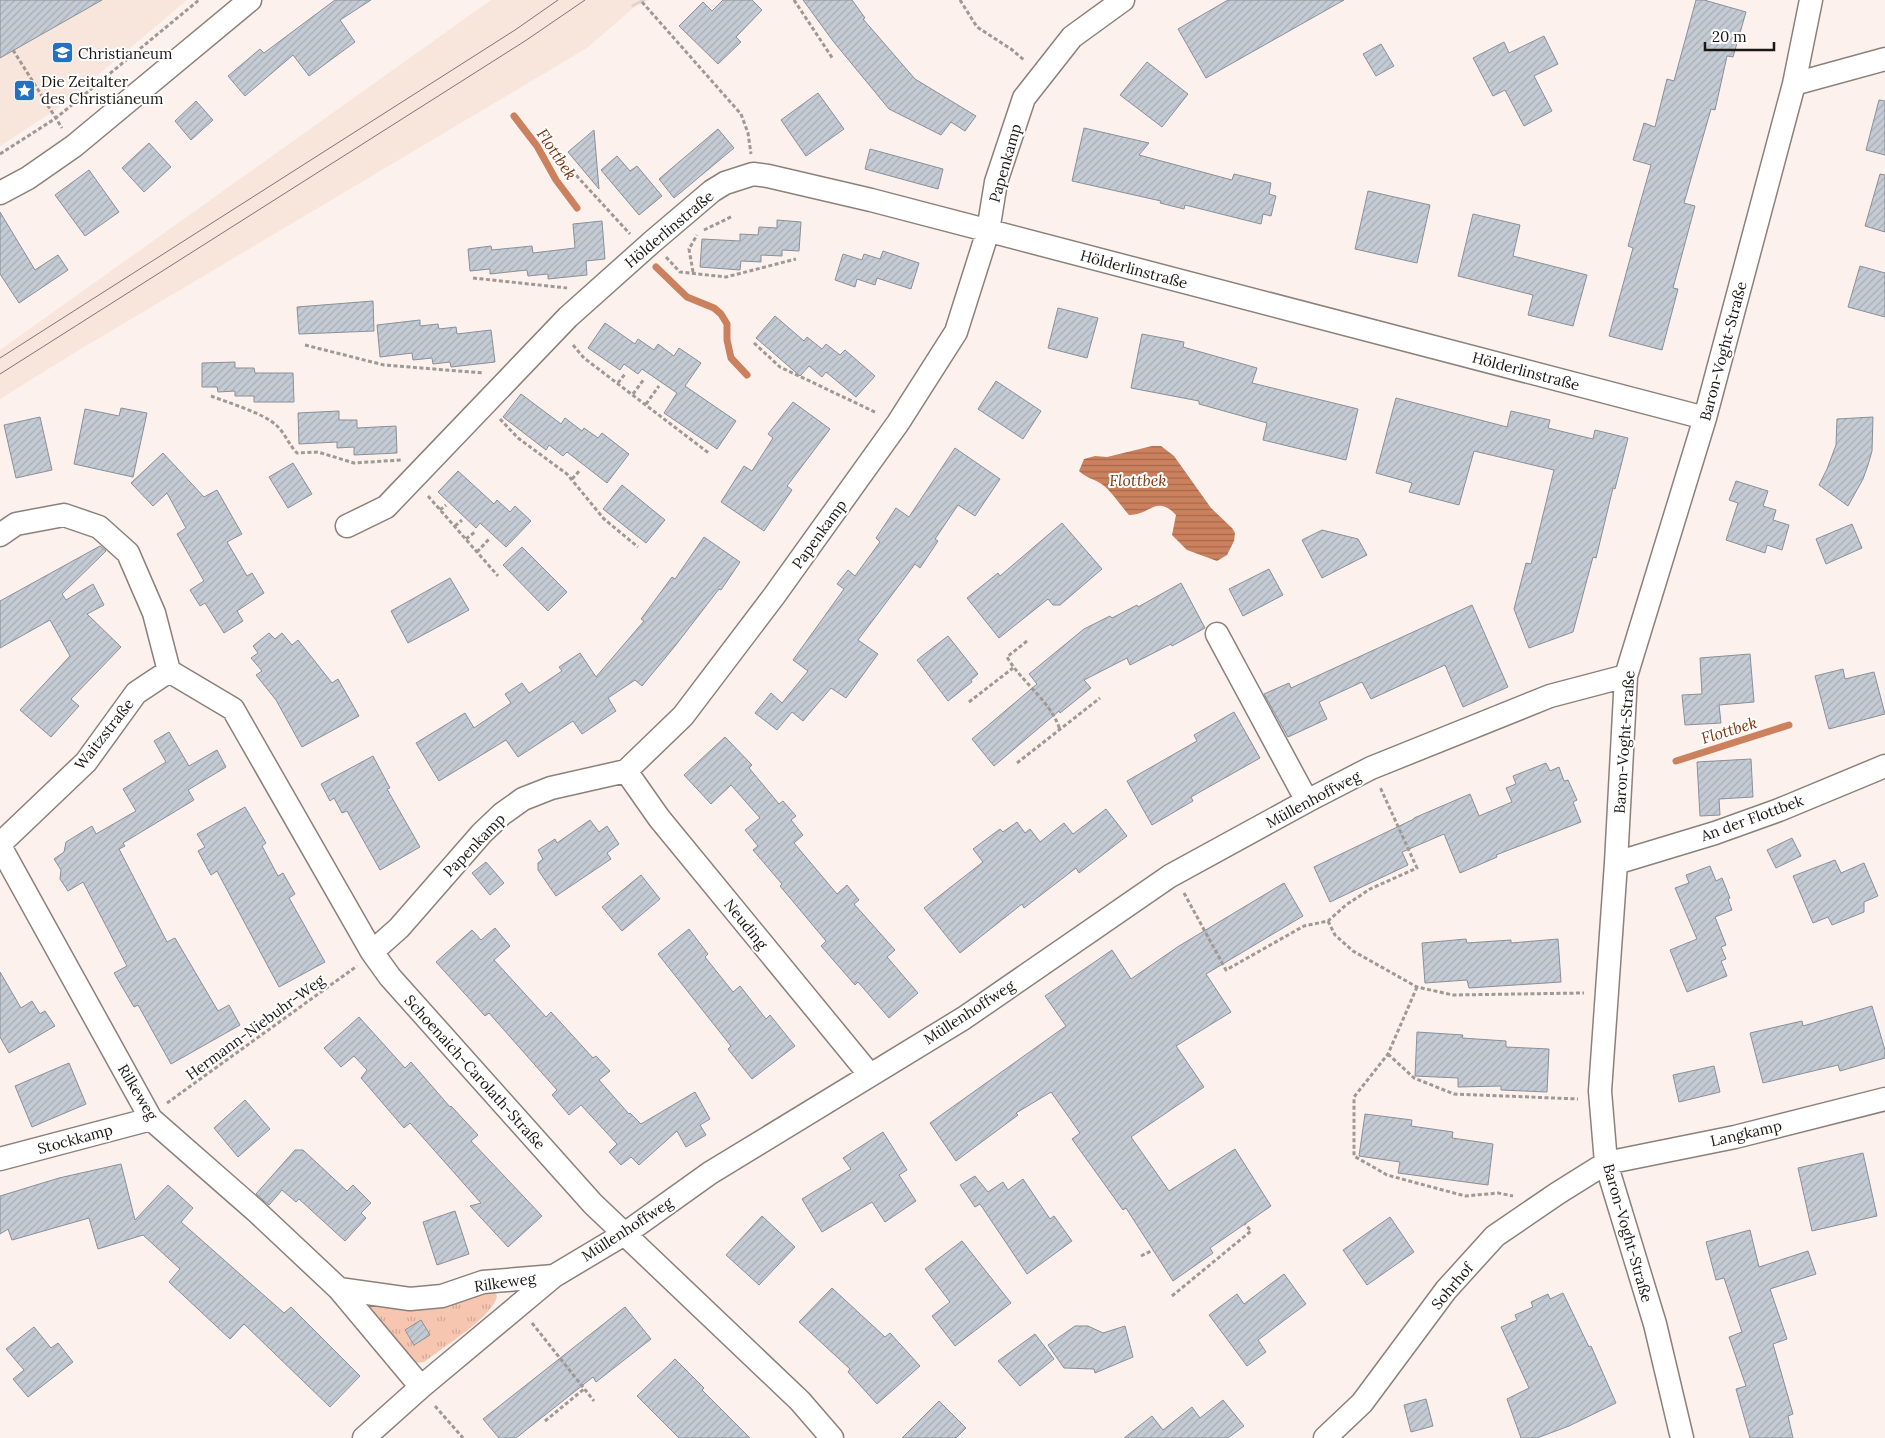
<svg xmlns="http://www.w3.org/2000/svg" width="1885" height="1438" viewBox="0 0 1885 1438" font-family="Lora,serif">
<defs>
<pattern id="grass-tufts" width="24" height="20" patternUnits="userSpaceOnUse" patternTransform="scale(1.25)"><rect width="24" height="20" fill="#f6c6b0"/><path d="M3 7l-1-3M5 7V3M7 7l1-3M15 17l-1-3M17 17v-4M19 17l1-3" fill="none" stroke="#d2a996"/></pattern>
<pattern id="water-rules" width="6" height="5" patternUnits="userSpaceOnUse" patternTransform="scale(1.25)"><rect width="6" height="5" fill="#cb815e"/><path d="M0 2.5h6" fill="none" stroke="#a4694c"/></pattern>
<pattern id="building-hatch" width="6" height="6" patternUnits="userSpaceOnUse" patternTransform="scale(1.25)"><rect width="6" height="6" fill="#c4cbd4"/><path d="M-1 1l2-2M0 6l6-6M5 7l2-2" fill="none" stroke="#a8aeb5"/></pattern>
</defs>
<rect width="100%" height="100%" fill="#fcf1ec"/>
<path fill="#f8e5dc" d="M0,0H187L60,107L0,146Z
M491,0H649L632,9L587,48L74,353L0,399V350Z"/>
<path fill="url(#grass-tufts)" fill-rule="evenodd" d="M492,1289L497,1296C494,1316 442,1348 424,1362L415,1363L369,1309V1305L374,1304ZM421,1321L430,1335L414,1345L405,1331Z"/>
<path fill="url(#water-rules)" d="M1152,446H1161L1174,456L1211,508L1232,528L1235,533L1234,541L1227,555L1217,561L1187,550L1172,535L1176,515C1156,494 1151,515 1129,515C1121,506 1111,491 1103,485C1095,479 1086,478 1079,471L1084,459L1095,456L1107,457Z"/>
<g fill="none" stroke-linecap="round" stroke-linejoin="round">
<path stroke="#cb815e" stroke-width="7" d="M514,116L537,146L556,180L577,208
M656,267L687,297L714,308L721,314L727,324V340L731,358L747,375
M1676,761L1789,725"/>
</g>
<path fill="url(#building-hatch)" stroke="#899098" d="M0,0H102L0,58Z
M335,0H371L340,20L355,42L309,76L293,55L245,96L228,76L260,49L264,53Z
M723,0H752L762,10L736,37L741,42L718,64L679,26L703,2L712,11Z
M803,0H852L865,18L863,19L915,79L976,116L965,131L951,122L941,135L889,109L833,41Z
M1228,0H1344L1206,78L1178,29Z
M1696,0H1704L1746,12L1733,57L1727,56L1715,110L1711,109L1684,203L1695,206L1673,288L1678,289L1662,350L1609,336L1633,248L1628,246L1651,165L1633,160L1644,123L1655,127L1667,79L1674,81Z
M1544,36L1558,64L1534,76L1552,111L1524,126L1505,90L1493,96L1473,58L1504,42L1509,53Z
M1381,44L1394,66L1376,76L1363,54Z
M1147,62L1188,94L1162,127L1120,95Z
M818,93L844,129L806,156L781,120Z
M1879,100L1885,101V155L1866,150Z
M196,101L213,120L191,140L175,121Z
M1084,128L1149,143L1139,155L1232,180L1234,174L1271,183L1269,194L1276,196L1271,216L1263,214L1261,224L1185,205L1184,209L1160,203L1161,201L1072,181Z
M718,129L734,148L674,198L659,179Z
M594,130L599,189L568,152Z
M149,143L171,167L144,192L122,168Z
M870,149L943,169L938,189L865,169Z
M617,156L630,171L637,166L662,196L639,215L601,170Z
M89,170L119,212L85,236L55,195Z
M1880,174L1885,175V232L1865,226Z
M1368,191L1430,205L1417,263L1355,249Z
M0,212L35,270L58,255L68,270L19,303L0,274Z
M1473,214L1520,225L1513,256L1587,275L1573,326L1528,315L1533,295L1458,276Z
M777,220L801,222L799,251L782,250V256L761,255V262L741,261L740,270L700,267L702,239L740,241V234L758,235L759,227L777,228Z
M602,221L605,259L586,261L587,275L548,279V274L528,276L527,270L490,274V269L470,271L468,249L491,246L492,250L532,246L533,253L575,248L573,224Z
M883,251L919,263L911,289L877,278L875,285L857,279L855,287L835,280L843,254L862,260L864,254L880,259Z
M1860,266L1885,273V317L1848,307Z
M373,301L374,331L299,334L297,307Z
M1058,308L1098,318L1087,358L1048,348Z
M775,316L804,341L807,337L822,349L826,344L840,355L845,350L875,376L856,397L826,372L822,377L809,366L800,376L756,338Z
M420,320V326L438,324L439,329L456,327L457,334L491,330L495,362L451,367L450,362L433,364L432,358L413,360L412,353L380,357L377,325Z
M605,323L635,344L638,339L654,350L658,344L674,356L679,348L701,363L685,386L736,421L717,449L664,413L677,393L642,369L638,374L624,364L620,370L588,348Z
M1142,334L1184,342L1183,347L1257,368L1252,383L1358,409L1346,460L1263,440L1267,423L1199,404V401L1131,388Z
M235,362V368H254L255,373H293L294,402H254V396H235V391L218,392L217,387H202V363Z
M996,381L1041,411L1023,439L978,409Z
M521,394L561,424L565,418L582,431L584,428L598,438L602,433L629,454L607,483L567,452L563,456L549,445L546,450L503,417Z
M1396,398L1507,427L1511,411L1550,420L1548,428L1593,439L1595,430L1628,438L1615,489L1613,488L1596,558L1593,557L1573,632L1529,648L1514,609L1526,563L1531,564L1554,470L1474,451L1459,505L1409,492L1412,483L1376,473Z
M793,402L830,429L787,486L792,490L764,531L721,502L744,466L752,471L773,438L768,434Z
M121,408L147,413L133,477L74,464L85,409L119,416Z
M339,411V420H357V428L396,426L397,453L354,455V447L337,448V442L299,444L298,413Z
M40,417L52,470L16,478L4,425Z
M1873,417L1872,451L1868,465L1863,479L1848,506L1819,485L1827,469L1836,445L1837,419Z
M955,448L1000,479L975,516L958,505L935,539L938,541L920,568L915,564L858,640L878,654L846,698L831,688L803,721L792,712L777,730L755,713L771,693L782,703L808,671L793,660L844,589L837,584L848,570L855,576L880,542L876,538L896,508L909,517Z
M163,453L204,497L217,490L242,534L227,542L247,576L252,573L264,593L237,611L243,621L224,633L205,603L200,606L190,590L204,581L177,534L186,528L167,493L153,506L131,483Z
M293,463L312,494L288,508L269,477Z
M458,471L494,504L497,500L510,512L515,506L531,521L506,547L480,523L476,528L438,492Z
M1736,481L1768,491L1763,506L1776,510L1773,520L1789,525L1782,550L1767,545L1765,553L1726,540L1738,503L1729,500Z
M622,485L665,520L646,543L603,509Z
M1062,523L1102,569L1060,605H1053L1048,599L999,638L967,598L998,573L1000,576Z
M1852,524L1862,548L1826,564L1816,539Z
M1322,530L1358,539L1367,555L1322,578L1302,540Z
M704,537L740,562L721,590L719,589L675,646L642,686L635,680L608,698L616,711L582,734L573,721L518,757L506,740L439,781L416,743L465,713L474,728L511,703L505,694L522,683L529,693L562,671L559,667L580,653L596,677L644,621L641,619L672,577L675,579Z
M100,546L106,551L62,594L66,600L93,584L104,605L87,614L121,647L71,699L79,706L51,737L20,710L70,656L50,620L0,648V601Z
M522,547L567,592L548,611L503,565Z
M1269,569L1283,595L1243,616L1229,589Z
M450,578L469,610L408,643L391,611Z
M1181,583L1205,628L1172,646L1171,644L1130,665L1127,658L1084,680L1091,688L1060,713L1059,711L994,766L972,739L1037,684L1029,674L1084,629L1110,616L1112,618L1137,605L1138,607Z
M1472,605L1508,687L1463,707L1445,665L1371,699L1362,682L1319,702L1327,719L1288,737L1264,694L1289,683L1291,688Z
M269,633L275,639L282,633L292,645L298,640L332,683L338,679L359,716L302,747L276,700L256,675L262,671L251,658L258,653L253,646Z
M948,636L978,674L971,680L972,682L948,701L917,660Z
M1750,654L1754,702L1719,705L1721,723L1685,725L1682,695L1702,694L1700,658Z
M1843,669L1845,679L1874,672L1885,714L1829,729L1815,676Z
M1234,712L1260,758L1191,797L1193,801L1152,825L1127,781L1197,741L1194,735Z
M169,732L189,766L217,750L226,767L188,790L194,800L123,843L125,846L119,849L167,942L175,938L218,1011L229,1005L240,1025L171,1064L138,1005L134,1007L114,973L127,966L83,882L68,891L60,879L61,870L54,859L64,852L66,842L92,826L96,834L136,811L123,789L166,762L154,741Z
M725,737L752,765L749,768L779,804L783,801L796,816L791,820L803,835L794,843L837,894L847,885L859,900L854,904L895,950L887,957L918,993L889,1018L858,982L855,985L821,946L826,941L780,886L782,884L753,850L758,846L745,830L760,818L731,785L711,804L684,775Z
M373,756L390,788L387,789L420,847L380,870L347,811L342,813L334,798L330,801L321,784Z
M1751,759L1753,797L1719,799L1720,815L1700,816L1697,762Z
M1546,763L1550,771L1559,767L1564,781L1568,780L1577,800L1573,802L1581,822L1496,855L1497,857L1460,873L1444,834L1402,852L1408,865L1330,902L1314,867L1414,819V818L1470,794L1479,816L1512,802L1506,788L1516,784L1513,776Z
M245,807L266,843L262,846L278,876L283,873L295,894L289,898L325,962L279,987L217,871L211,875L198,851L205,847L197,834Z
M1106,809L1127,836L1079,873L1076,868L1024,908L1022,904L960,953L924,908L983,862L973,849L1000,829L1003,832L1017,822L1025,833L1030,829L1040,842L1064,823L1073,834Z
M590,820L599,832L607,826L619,844L607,853L611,859L556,896L538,870V863L543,859L538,850L555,839L557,843Z
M1792,838L1801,856L1776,868L1767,850Z
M1835,860L1841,873L1864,863L1878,896L1864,902V912L1832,925L1828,917L1813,923L1793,876Z
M486,862L504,883L490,895L472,873Z
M1710,866L1716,881L1722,878L1730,898L1728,899L1732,910L1715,917L1726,945L1721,947L1726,959L1721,961L1727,976L1687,992L1670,950L1697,939L1675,888L1689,883L1686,875Z
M641,875L660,899L622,931L602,907Z
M1284,883L1303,916L1206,974L1231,1012L1176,1046L1204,1087L1131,1137L1169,1191L1235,1149L1271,1206L1210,1248L1213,1253L1173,1281L1126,1208L1123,1210L1072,1139L1080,1133L1051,1092L1016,1113L1018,1115L956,1161L930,1123L1066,1026L1045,996L1112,950L1131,979L1179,946Z
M495,928L510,946L494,960L546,1017L551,1012L593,1058L596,1056L610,1071L599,1080L629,1114L630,1113L641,1124L695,1092L710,1119L700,1125L706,1135L686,1147L677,1131L639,1165L631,1157L621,1165L609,1152L617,1144L581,1105L569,1115L552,1095L557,1090L489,1013L485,1016L436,962L472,930L481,940Z
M689,929L708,954L705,957L733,992L740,986L766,1019L770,1015L795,1046L752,1079L728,1049L731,1046L658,954Z
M1466,939L1467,943L1511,940V943L1558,939L1561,982L1469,988L1467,980L1425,983L1422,943Z
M0,972L21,1008L32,1001L40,1014L45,1011L55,1026L9,1053L0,1037Z
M1872,1006L1885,1050V1058L1840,1071L1838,1065L1763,1083L1750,1033L1802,1021L1803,1026Z
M359,1017L405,1068L411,1062L450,1107L451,1106L478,1135L471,1141L542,1216L508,1247L470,1206L481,1203L410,1123L404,1128L361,1078L367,1070L354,1056L341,1067L324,1048Z
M1417,1032L1463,1035L1462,1038L1506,1041V1047L1549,1049L1547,1092L1501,1090V1086L1458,1087V1078L1415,1076Z
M69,1063L86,1104L32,1127L15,1086Z
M1714,1066L1720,1092L1679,1102L1673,1075Z
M245,1100L270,1129L238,1157L214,1128Z
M1365,1114L1412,1120L1411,1126L1453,1132L1452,1138L1493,1144L1488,1185L1398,1173L1400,1162L1359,1156Z
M883,1132L907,1170L899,1175L916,1201L885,1222L872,1202L822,1232L802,1199L851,1169L843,1158Z
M295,1150H303L347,1191L353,1185L371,1203L361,1213L366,1218L345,1241L299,1199L296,1202L282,1190L269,1205L256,1194Z
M1863,1153L1877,1216L1812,1231L1798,1168Z
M121,1164L135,1220L168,1185L193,1208L181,1222L284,1313L291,1307L360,1376L330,1407L244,1324L230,1339L169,1282L180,1269L143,1235L98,1249L89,1218L12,1240L8,1229L0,1234V1196L59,1178Z
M975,1176L988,1192L1003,1182L1008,1190L1023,1179L1050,1219L1054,1216L1072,1241L1027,1274L980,1204L975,1207L960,1185Z
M455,1211L469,1254L437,1265L423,1222Z
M762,1216L795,1247L759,1285L726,1255Z
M1390,1217L1414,1252L1367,1285L1343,1250Z
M1750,1230L1759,1267L1808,1251L1816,1274L1770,1289L1787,1339L1773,1344L1793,1414L1788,1416L1793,1438H1750L1736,1389L1746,1386L1729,1337L1742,1332L1724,1278L1716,1280L1706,1242Z
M962,1241L1011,1303L955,1346L932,1316L950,1302L925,1269Z
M1284,1274L1306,1304L1258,1340L1266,1352L1247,1366L1209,1315L1237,1294L1244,1304Z
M832,1288L885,1337L890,1333L920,1366L877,1404L848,1372L850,1369L799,1322Z
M1563,1293L1589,1347L1591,1346L1616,1403L1569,1426L1537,1438H1521L1507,1399L1529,1388L1501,1327L1517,1320L1515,1315L1533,1307L1531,1302L1548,1294L1550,1299Z
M625,1307L651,1339L596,1382L593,1377L516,1438H499L483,1419Z
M421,1320L430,1335L414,1345L405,1330Z
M1075,1326H1088L1103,1333L1125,1326L1133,1357L1095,1373L1094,1369L1064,1368L1048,1345Z
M34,1327L51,1348L58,1343L73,1362L28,1397L13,1379L24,1370L6,1349Z
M1035,1334L1054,1359L1020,1386L998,1361Z
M675,1359L704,1388L702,1390L750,1438H679L637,1396Z
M1426,1399L1433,1426L1411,1432L1404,1405Z
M1223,1400L1244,1426L1228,1438H1124L1152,1416L1163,1430L1192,1407L1200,1418Z
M939,1401L966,1428L956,1438H902Z"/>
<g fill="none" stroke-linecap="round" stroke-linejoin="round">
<path stroke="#dad0cc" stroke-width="22" stroke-dasharray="22 11" stroke-linecap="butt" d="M641,0L642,2"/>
<defs>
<path id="minor" d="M1794,84L1885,59
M0,193L28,178L74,146L250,0
M347,526L386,507L568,317L652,242L712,191L725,183L753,174L768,176L871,200L1705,418
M0,535L16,524L64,515L99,527L128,553L154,613L169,671
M1217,634L1307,801
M169,671L233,709L372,952L390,977L593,1204L800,1401L832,1438
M626,771L659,818L870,1075
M0,844L86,762L136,693L169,671
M0,846L151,1119L256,1211L339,1289L421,1387
M1616,863L1715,833L1779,810L1885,766
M372,952L399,928L482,833L502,814L523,799L551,788L626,771L683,716L774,596L898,423L956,332L988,231L996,182L1024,98L1072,37L1123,0
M0,1159L151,1119
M339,1289L410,1299L442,1296L483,1282L554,1276
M364,1438L421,1387L554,1276L626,1233L710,1173L964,1018L1170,876L1307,801L1371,768L1550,696L1626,676
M1325,1438L1362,1403L1446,1290L1495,1236L1558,1193L1606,1163L1735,1137L1885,1099
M1682,1438L1655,1324L1606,1163L1600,1091L1616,863L1626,676L1705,418L1794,84L1811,0"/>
</defs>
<use href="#minor" stroke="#8b817c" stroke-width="25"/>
<path stroke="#a09894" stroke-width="3" stroke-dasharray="4 2.5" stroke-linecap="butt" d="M794,0L833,59
M960,0L977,27L1011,49L1024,60
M642,2L741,114L748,133L751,154
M13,50L62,128
M0,154L56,118L199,0
M563,161L630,234
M704,230L733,216
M666,257L680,272L726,277L796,259
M693,272L689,249L697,235
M473,278L567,288
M754,343L780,367L877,413
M305,345L384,365L484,373
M573,345L584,358L710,454
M618,383L625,374
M633,394L644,379
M211,396C229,403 263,413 276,425C285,433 289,445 297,453L318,452L354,463L401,460
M646,404L659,386
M500,419L518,438L567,474L604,519L638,547
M572,479L580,470
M428,496L498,576
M440,510L446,505
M455,526L462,520
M466,539L475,532
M477,552L489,539
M1027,641L1007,657C1022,683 1051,701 1060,730
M969,702L1013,668
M1017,763L1100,698
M1184,893L1226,970L1304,926L1328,921L1346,905L1370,889L1417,868L1380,787
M1328,921L1335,935L1353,951L1417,987L1453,995L1584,993
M1417,987L1388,1054L1354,1097V1156L1387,1175L1465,1196L1498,1193L1513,1196
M1388,1054L1414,1078L1454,1094L1578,1099
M167,1103L357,966
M1141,1256L1153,1250
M1172,1296L1251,1231L1245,1224
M532,1323L594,1401
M435,1406L463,1438
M545,1421L584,1389"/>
<use href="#minor" stroke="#fff" stroke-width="22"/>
<path stroke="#7e7773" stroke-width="1" d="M0,358L515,30L558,0
M0,374L525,41L585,0"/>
</g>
<defs>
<symbol id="school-square" viewBox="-11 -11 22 22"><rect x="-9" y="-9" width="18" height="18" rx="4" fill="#2471c0" stroke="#fff"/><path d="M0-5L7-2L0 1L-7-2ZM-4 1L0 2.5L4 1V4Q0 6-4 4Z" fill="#fff"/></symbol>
<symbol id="sight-square" viewBox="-11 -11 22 22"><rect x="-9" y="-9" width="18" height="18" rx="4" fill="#2471c0" stroke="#fff"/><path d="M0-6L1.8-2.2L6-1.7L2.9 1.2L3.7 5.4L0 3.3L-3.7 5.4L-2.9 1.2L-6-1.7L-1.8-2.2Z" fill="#fff"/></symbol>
</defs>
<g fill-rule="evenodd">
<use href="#school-square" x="50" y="40" width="25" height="25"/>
<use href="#sight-square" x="12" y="78" width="25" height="25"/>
</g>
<g text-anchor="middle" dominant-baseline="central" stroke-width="4" stroke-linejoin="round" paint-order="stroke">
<g font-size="15" fill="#1b1715" stroke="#fff" text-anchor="start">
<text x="78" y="53">Christianeum</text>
<text x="41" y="81">Die Zeitalter<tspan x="41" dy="17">des Christianeum</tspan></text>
</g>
<g font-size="15" fill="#1b1715" stroke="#fff">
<text transform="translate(1005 163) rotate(-74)">Papenkamp</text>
<text transform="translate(669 229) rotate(-40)">Hölderlinstraße</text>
<text transform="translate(1134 269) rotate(15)">Hölderlinstraße</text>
<text transform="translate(1723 351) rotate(-75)">Baron-Voght-Straße</text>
<text transform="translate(1526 371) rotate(15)">Hölderlinstraße</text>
<text transform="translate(819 534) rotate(-54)">Papenkamp</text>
<text transform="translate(104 734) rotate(-52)">Waitzstraße</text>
<text transform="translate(1624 742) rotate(-86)">Baron-Voght-Straße</text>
<text transform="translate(1313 799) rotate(-28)">Müllenhoffweg</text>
<text transform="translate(1752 818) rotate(-20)">An der Flottbek</text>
<text transform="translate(474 845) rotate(-46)">Papenkamp</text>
<text transform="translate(746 924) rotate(51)">Neuding</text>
<text transform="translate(969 1012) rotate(-33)">Müllenhoffweg</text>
<text transform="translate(255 1027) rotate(-36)">Hermann-Niebuhr-Weg</text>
<text transform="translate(475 1072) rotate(48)">Schoenaich-Carolath-Straße</text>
<text transform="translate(138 1092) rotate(59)">Rilkeweg</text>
<text transform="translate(1746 1133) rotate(-13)">Langkamp</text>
<text transform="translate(75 1139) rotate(-15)">Stockkamp</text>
<text transform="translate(627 1229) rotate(-33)">Müllenhoffweg</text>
<text transform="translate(1628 1233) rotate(74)">Baron-Voght-Straße</text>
<text transform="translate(505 1282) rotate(-8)">Rilkeweg</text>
<text transform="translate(1452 1286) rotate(-50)">Sohrhof</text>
</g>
<g font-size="16" font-style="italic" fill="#7b360e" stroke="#fff">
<text transform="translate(557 154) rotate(56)">Flottbek</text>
<text x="1138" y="480">Flottbek</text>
<text transform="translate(1729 730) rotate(-17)">Flottbek</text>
</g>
</g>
<path d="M1705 42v8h69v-8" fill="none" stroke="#1b1715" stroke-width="2.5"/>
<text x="1712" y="42" font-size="15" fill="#1b1715" stroke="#ffffff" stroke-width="4" paint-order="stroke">20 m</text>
</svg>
